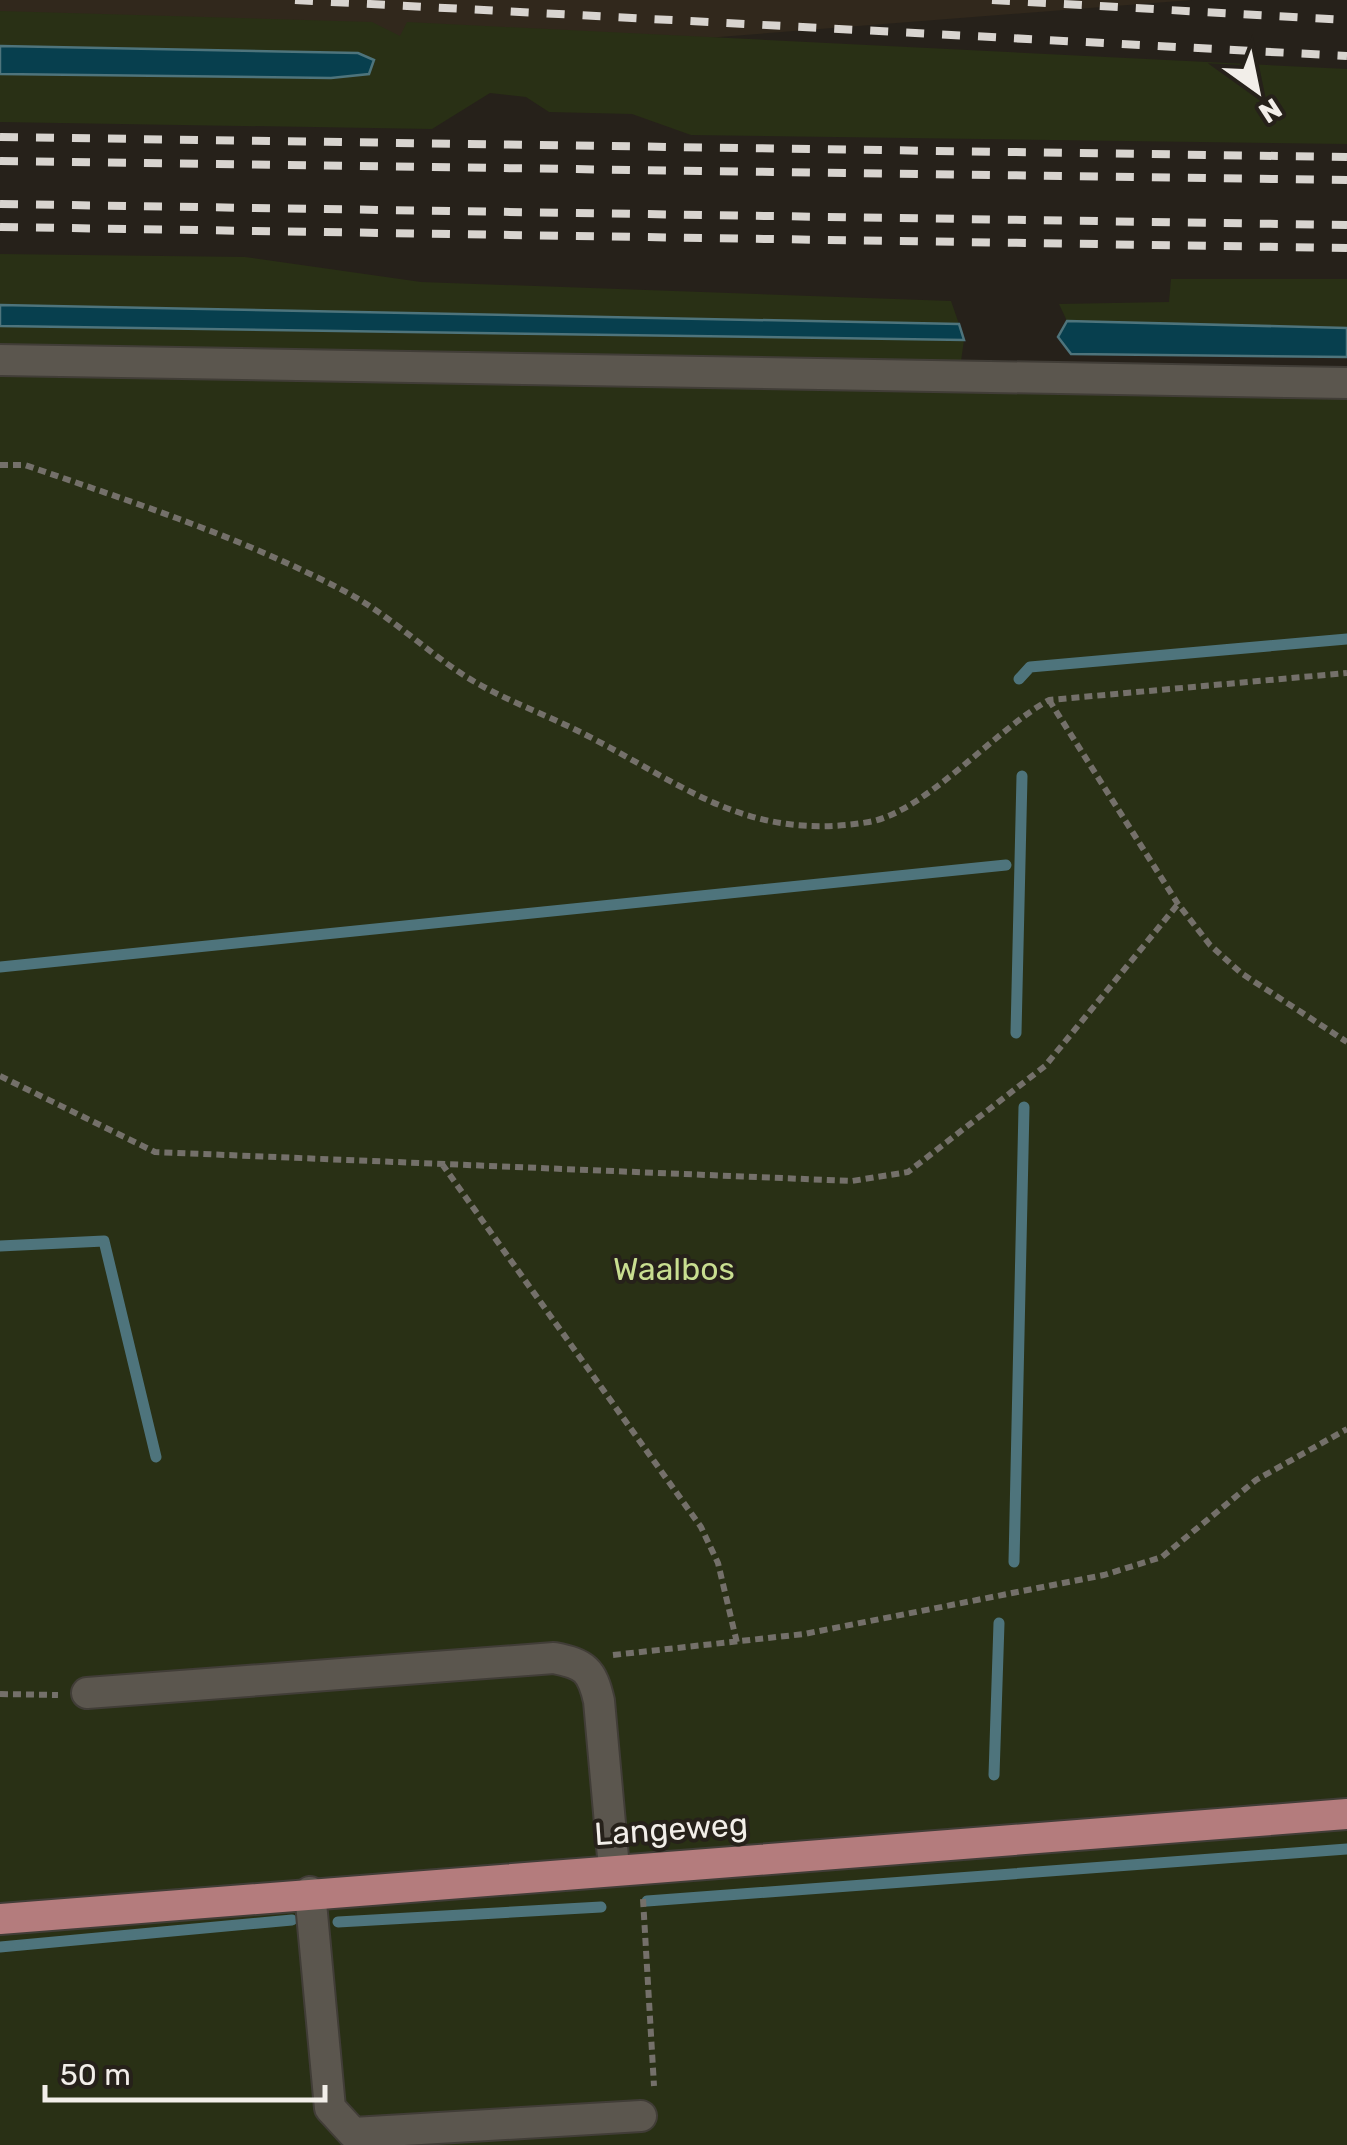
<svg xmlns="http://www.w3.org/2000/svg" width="1347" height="2145" viewBox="0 0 1347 2145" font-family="Rubik,sans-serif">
<rect width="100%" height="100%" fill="#26211a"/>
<path fill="#31281c" d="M0,0H1192L360,65L0,59Z"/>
<path fill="#293015" d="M0,11L372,22L400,36L407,22L1347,69V144L691,135L632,114L549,112L526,97L490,93L432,129L0,122Z
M0,254L245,257L421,282L951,301L959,324L0,305Z
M1171,279H1347V328L1067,321L1059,304L1169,302Z
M0,326L964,340L961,361L182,352L1347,391V2145H0Z"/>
<path fill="#073f4e" stroke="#4e747c" stroke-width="2.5" d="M0,46L358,53L374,60L369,74L331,78L0,74Z
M0,305L959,324L964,340L0,326Z
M1067,321L1347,328V357L1071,354L1058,337Z"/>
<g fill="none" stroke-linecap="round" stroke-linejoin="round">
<path stroke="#4e747c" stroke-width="11" d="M1019,679L1030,667L1347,639
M0,967L1006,865
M1016,1033L1022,776
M0,1246L104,1241L156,1457
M1014,1562L1024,1107
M994,1775L999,1623
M647,1901L1347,1849
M338,1922L601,1907
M0,1947L292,1920"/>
<defs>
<path id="minor" d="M0,360L1347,383
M87,1693L554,1658C585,1664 592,1670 599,1701L614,1868
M310,1892L330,2108L353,2133L641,2116"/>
<path id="major" d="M0,1919L1347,1814"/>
</defs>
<use href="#minor" stroke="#413d37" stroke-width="34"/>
<use href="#major" stroke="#413d37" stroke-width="34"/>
<path stroke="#74706a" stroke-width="6" stroke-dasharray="8 5" stroke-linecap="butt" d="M0,465H25C135,503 244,538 348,593C390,616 425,650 465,676C503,700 548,715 588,736C687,787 749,842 869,822C925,812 995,730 1049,700L1347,673
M1049,700L1178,904L1210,945L1241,973L1347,1042
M0,1076L155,1152L852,1181L908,1172L1045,1066L1178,904
M442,1164L701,1527L718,1563L737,1643
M613,1655L804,1634L1104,1575L1162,1557L1256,1480L1347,1429
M0,1694L58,1695
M643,1899L654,2086"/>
<use href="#minor" stroke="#5b564e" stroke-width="30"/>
<use href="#major" stroke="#b47c7d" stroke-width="30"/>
<path stroke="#d8d4cf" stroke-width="8" stroke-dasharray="18 18" stroke-linecap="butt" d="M295,0L1347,56
M992,0L1347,20
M0,137L1347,157
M0,161L1347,180
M0,204L1347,225
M0,227L1347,248"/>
</g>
<g text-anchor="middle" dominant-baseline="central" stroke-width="8" stroke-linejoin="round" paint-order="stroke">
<g font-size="32" fill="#c8de90" stroke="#26211a">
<text x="674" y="1269">Waalbos</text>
</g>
<g font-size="32" fill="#f2eee9" stroke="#26211a">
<text transform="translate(671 1829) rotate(-4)">Langeweg</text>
</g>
</g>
<g transform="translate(1257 90) rotate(147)" stroke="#26211a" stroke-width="8" paint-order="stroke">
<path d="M0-8L18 38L0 25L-18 38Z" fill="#f2eee9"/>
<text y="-15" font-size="28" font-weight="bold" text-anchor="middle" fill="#f2eee9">N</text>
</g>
<path d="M45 2085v15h280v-15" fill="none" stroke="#f2eee9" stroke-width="5"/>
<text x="60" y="2085" font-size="30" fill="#f2eee9" stroke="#26211a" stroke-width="8" paint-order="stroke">50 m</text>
</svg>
